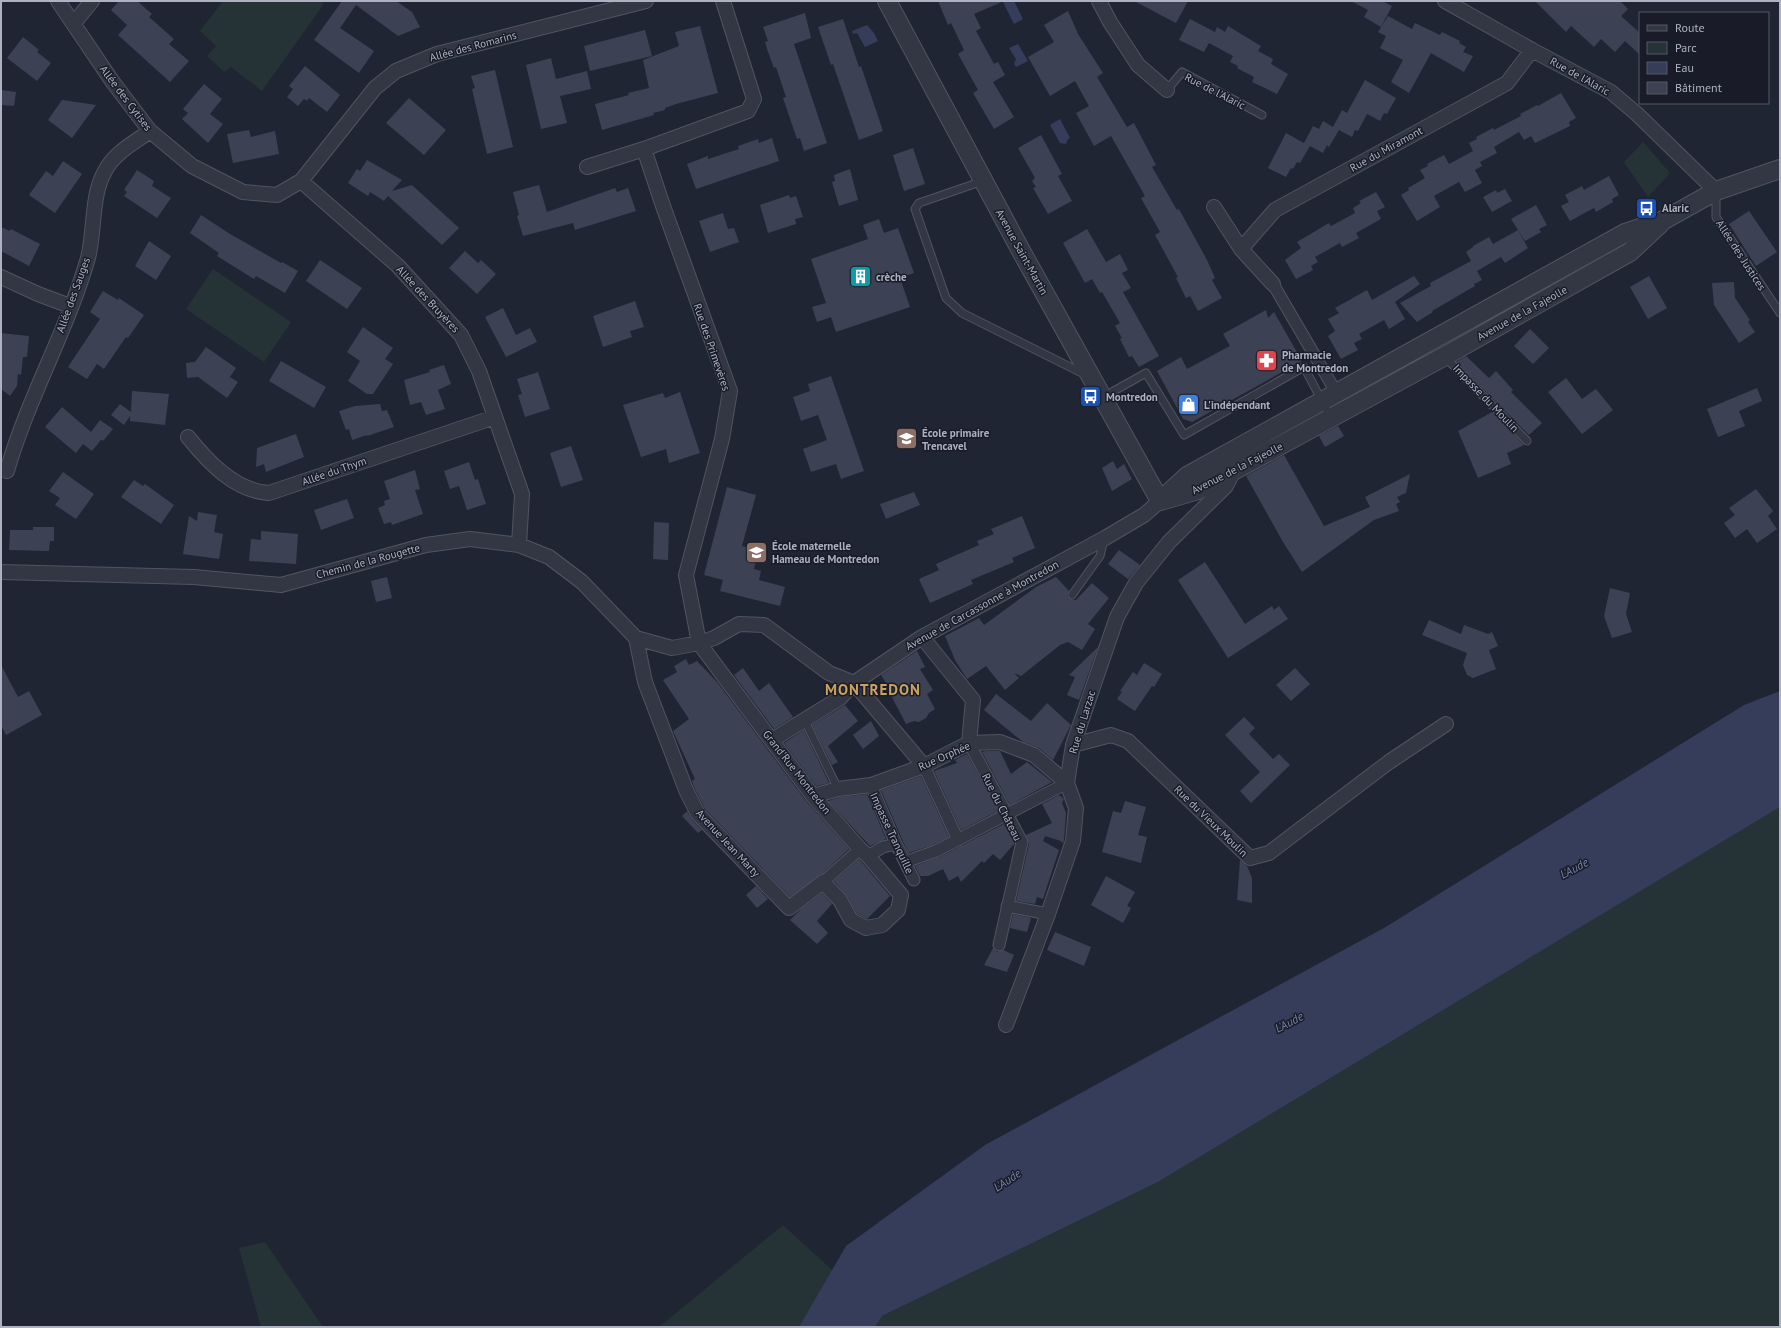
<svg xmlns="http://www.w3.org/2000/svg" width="1781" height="1328" viewBox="0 0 1781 1328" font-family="'PT Sans',sans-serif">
<rect width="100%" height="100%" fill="#202533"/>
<path fill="#253337" d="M223,1H323V5L262,91L231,67L224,72L207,56L216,46L200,31Z
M1643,142L1670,173L1648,197L1624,162Z
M213,269L291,322L264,362L186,309Z
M1780,807V1327H659L783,1225L882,1316L1158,1182Z
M265,1242L323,1327H261L239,1248Z"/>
<path fill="#353d5a" d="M1006,1H1014L1023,19L1014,24L1003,2Z
M867,25L874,33L878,41L865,47L857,33L853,34L852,31Z
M1018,44L1028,61L1016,67L1014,64L1016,59L1009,48Z
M1060,119L1070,138L1068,139L1066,144L1060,143L1050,125Z
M1780,691V807L1158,1182L882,1316L875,1327H799L846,1246L985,1145L1384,928L1744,705Z"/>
<path fill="#3c4254" d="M119,1H137L152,14L149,17L174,39L169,44L189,61L170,82L118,35L127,25L111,10Z
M342,1H396L412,12L420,27L398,36L356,5L340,28L374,51L359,73L314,40Z
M938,1H1004L974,14L981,28L976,31L994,64L998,62L1005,75L993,82L1014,117L994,129L973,93L978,90L958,54L964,50L951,23L948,25Z
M1134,1H1188L1176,23Z
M1351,1H1382L1392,6L1381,27L1364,17L1368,10Z
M1535,1H1620L1628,9L1621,16L1640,33V55L1625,41L1615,52L1601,39L1594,47L1571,26L1566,32Z
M1068,11L1078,34L1103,73L1097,77L1127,127L1134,123L1156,165L1152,167L1177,210L1179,209L1207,260L1215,278L1212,280L1222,298L1198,311L1190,296L1186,298L1176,278L1178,277L1155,235L1160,232L1141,198L1145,196L1111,136L1094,146L1076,113L1089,106L1075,81L1050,96L1028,57L1054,42L1044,25Z
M805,13L811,38L794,44L827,143L804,151L800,138L797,139L783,98L786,97L776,67L774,68L768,52L765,42L768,41L763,27Z
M1388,16L1412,29L1415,23L1440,35L1442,32L1460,41L1459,43L1466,47L1463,52L1473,56L1464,72L1431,53L1409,93L1391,82L1403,60L1380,48L1386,36L1378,32Z
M843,19L859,67L861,66L883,131L859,140L833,64L831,65L818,27Z
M1190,19L1215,32L1217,27L1225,32L1228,26L1261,46L1258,51L1273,59L1271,64L1288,74L1277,94L1252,82L1254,77L1237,68L1238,66L1230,62L1233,56L1209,43L1204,52L1179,40Z
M700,26L718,93L676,104L665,108V110L653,113L654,115L602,130L595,104L629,95L628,93L649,88L643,60L679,46L675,32Z
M645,30L652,56L590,71L584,46Z
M23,37L39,50L37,52L51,63L37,81L7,58Z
M551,58L556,79L587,71L591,89L560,96L567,123L541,129L526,65Z
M305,66L340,95L327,112L309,98L307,101L304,99L298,106L287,97L293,89L289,86Z
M495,70L513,147L487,154L472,89L475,88L471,76Z
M1365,80L1396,98L1387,114L1384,113L1380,121L1367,114L1358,131L1355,130L1352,137L1339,130L1329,147L1327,145L1323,153L1310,146L1300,163L1297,162L1293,169L1291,168L1286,177L1268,168L1286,133L1304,143L1313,126L1319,129L1323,121L1333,127L1342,110L1347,113Z
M204,84L222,99L210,114L223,124L208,143L182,119L188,113L183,109Z
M1,90L16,92L14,106L1,105Z
M1561,93L1576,118L1569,122L1570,126L1535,143L1531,136L1524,140L1519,132L1494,147L1497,153L1480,162L1482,166L1475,170L1482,183L1465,192L1459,182L1434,196L1440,207L1417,221L1401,195L1409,190L1408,188L1425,178L1420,170L1428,166L1427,164L1444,155L1449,164L1473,151L1469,143L1477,139L1476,137L1493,128L1494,130L1521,116L1520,114L1537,105L1538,106Z
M409,98L446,130L424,155L386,123Z
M62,100L96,105L72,138L48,120Z
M249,130L251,137L275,131L279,154L233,163L227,134Z
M1041,135L1062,174L1058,176L1072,201L1048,214L1033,188L1036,187L1032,181L1035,178L1018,148Z
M772,138L779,161L696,189L687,164L708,156V159L739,149L738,146L758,139L759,143Z
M913,148L925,184L904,191L893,155Z
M367,160L402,180L392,191L412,185L459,228L442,245L388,196L384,201L370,192L368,196L348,183L357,169L360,171Z
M63,161L82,174L55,213L29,195L46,171L53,176Z
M850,169L858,200L839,206L832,182L835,181L834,175Z
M137,170L154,181L152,186L171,198L157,218L124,196L127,192L124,190Z
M1609,176L1619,195L1612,199L1613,202L1596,212L1594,208L1570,221L1561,206L1569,202L1565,195L1582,186L1584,190Z
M539,185L547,212L615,188L617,192L628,188L636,211L575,230L573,223L523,236L517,216L519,215L513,192Z
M1505,189L1512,201L1492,212L1483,197L1496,190L1497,193Z
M1376,192L1385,207L1377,211L1381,219L1356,233L1359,238L1342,247L1340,243L1315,257L1318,262L1311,266L1313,270L1296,279L1285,260L1301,248L1297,242L1329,223L1331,226L1355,213L1353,208L1361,203L1359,201Z
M789,195L790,198L796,196L803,217L795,219L796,224L768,233L760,205Z
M1536,205L1547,225L1539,229L1541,232L1525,241L1511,219Z
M1749,211L1777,252L1756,266L1729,224Z
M723,213L728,229L734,228L739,242L710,252L699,221Z
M201,215L230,234L281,263L282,262L298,271L285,293L256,276L254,279L217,256L219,253L190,233Z
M879,219L884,233L898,228L914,273L900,278L910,307L836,332L831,317L817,322L812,307L826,303L811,259L868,239L863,225Z
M1,227L10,231L11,229L40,244L29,266L1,251Z
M1087,229L1106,262L1120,254L1128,270L1122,273L1131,288L1123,292L1159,356L1139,367L1132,356L1129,357L1120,339L1122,338L1115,326L1120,323L1102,292L1100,293L1092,279L1085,283L1063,243Z
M1518,230L1528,248L1505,263L1501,257L1477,271L1482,280L1474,284L1475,286L1432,311L1433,312L1417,322L1400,303L1431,286L1430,283L1471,261L1466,252L1473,247V246L1489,237L1493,244Z
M149,241L171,256L156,280L135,266Z
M465,251L478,263L481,260L496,274L477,294L449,268Z
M320,260L362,288L347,309L306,281Z
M1414,276L1420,284L1395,302L1405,319L1389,329L1384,320L1359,334L1362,339L1354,343L1358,350L1341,359L1328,336L1335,331L1328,319L1339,313L1335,308L1367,290L1372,300Z
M1649,276L1667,308L1648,319L1630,287Z
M1734,282L1735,298L1750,320L1748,322L1755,332L1739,343L1714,305L1712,283Z
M103,291L118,300L119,298L144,315L128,338L126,337L104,369L97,364L87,379L68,367L100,319L90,312Z
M635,301L644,327L630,331L632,337L603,347L593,316Z
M503,308L516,335L530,328L537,342L506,357L485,317Z
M1266,310L1268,318L1274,312L1302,361L1192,422L1183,419L1157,371L1181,357L1187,369L1230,346L1223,334Z
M363,327L393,348L385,359L393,364L373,394H367L348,381L360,361L347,352Z
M1530,329L1549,348L1533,364L1514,346Z
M1,333L29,336L27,357H23L21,375L18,374L17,386L10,396L1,389Z
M206,347L236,368L230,377L238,382L227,398L198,377L187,378L186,363L195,362Z
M1466,356L1489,378L1496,371L1513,390L1511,392L1542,423L1529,435L1456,362Z
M281,361L326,387L314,408L269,381Z
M444,365L451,384L438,390L445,409L426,415L421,402L410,405L404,380L430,372L429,370Z
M538,372L550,409L525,417L518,395L522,394L517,379Z
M831,376L864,471L841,479L836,464L811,472L803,449L827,440L818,415L801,421L793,397L810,391L808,384Z
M1566,378L1582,399L1596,389L1613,410L1582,434L1548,392Z
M1757,388L1762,401L1739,411L1745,426L1718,437L1707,409Z
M132,391L169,394L165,425L130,421V416L124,425L111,415L120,404L131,412Z
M680,392L700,453L669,463L666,449L641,457L623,405L663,393L665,398Z
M380,404L382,411L387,410L394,427L367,436V435L352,440L349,429L346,430L339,411L355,406Z
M62,407L91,432L100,420L113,429L103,441L98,438L101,440L92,451L83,444L76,453L45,427Z
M1492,412L1524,445L1507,453L1511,464L1478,478L1458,431Z
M1338,426L1344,436L1325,447L1319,436Z
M296,434L304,457L266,472L264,464L256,467L257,448Z
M571,446L583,480L561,487L550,453Z
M1284,455L1324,526L1370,507L1365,497L1410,474L1406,493L1397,497L1400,502L1396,504L1399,511L1374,520L1302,572L1283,542L1246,476Z
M1113,461L1117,469L1124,464L1132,479L1112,491L1102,468Z
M469,462L475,480L478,479L486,504L467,510L459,486L450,489L444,471Z
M415,470L420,489L415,490L423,514L392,525L391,522L384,524L378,508L385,505L384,501L390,499L384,481Z
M63,472L94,494L76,519L55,505L60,498L49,491Z
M134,480L143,486L145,484L174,505L161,524L121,497Z
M727,487L756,495L742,546L758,550L754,569L761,571L759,580L785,587L780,606L720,591L723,580L704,575Z
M1756,489L1773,511L1768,516L1777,529L1757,543L1747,529L1735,538L1724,523L1735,515L1729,508Z
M914,492L920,505L886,519L880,504Z
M347,499L354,518L321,530L314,510Z
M198,512L217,515L214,532L223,534L219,559L183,554L189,516L197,521Z
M1022,516L1035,548L1012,558L1014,562L971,580L973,584L930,603L919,579L939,570L936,564L979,545L977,541L994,534L991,529Z
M654,522L669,523L668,560L653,559Z
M33,527H54V541H50L49,551L9,550L10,530H33Z
M261,531L298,534L296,564L249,561L251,539L261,540Z
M1119,550L1140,565L1128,579L1108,564Z
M1205,562L1245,624L1272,606L1274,610L1279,606L1288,619L1228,658L1178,580Z
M387,577L392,598L376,602L371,581Z
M1056,577L1069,591L1067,595L1069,599L1076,600L1092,583L1109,598L1088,624L1095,629L1082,650L1068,642L1060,645L1021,676L1014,673L1019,678L1005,690L986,666L967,679L955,660L945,636L979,618L984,625L1036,587Z
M1610,588L1630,593L1626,614L1632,632L1612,638L1604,616Z
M1429,620L1461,634L1464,625L1488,634L1492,632L1498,646L1489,650L1496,669L1473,678L1467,675L1463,665L1467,653L1422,635Z
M1098,647L1079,700L1067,695L1075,677L1069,675Z
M917,651L925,667L920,669L933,690L927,694L935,709L929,713L926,718L919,722L914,721L906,724L885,684L886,683L881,675Z
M686,659L689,665L697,661L717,682L806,801L849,849L822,874L790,897L705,809L694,787L692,781L695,779L673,731L689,719L663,680L677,672L674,666Z
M1144,663L1162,674L1154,687L1152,686L1135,711L1117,699L1122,692L1120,691L1133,672L1137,675Z
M1,665L18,697L29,691L42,715L6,735L1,725Z
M743,668L759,691L769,683L793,717L774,729L734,675Z
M1295,668L1310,684L1291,701L1276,685Z
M996,694L1031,721L1047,703L1071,725L1053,760L1039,748L1023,742L984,710Z
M845,705L858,721L828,746L838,762L832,765L812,725Z
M1244,717L1255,728L1249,734L1273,759L1279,754L1290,765L1251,803L1240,791L1260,772L1225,735Z
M871,721L879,736L863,749L853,735Z
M804,730L829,783L816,786L784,743Z
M986,751H1000L1011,774L1027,762L1052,782L1010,805L982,752Z
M967,754L998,811L961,830L934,771L957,763L955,760Z
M921,776L949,837L933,845L908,853L881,790Z
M867,794L886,839L870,846L828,801L840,797Z
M1059,795L1064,799L1062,803L1066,813L1064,840L1063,844L1061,841L1045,836L1043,841L1059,850L1043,899L1037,897L1035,904L1016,901L1029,844L1026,835L1052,823L1042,804Z
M1125,801L1146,807L1138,835L1147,837L1141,863L1102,852L1113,811L1121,813Z
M687,811L692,820L702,830L698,833L682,816Z
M1004,824L1015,843L1000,860L993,854L984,863L982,861L961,882L958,876L949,881L943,869L928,876H920L915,866L939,857Z
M859,859L890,896L867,919L857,914L847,896L834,881Z
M1240,860L1247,866L1252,878V903L1237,900Z
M1106,876L1135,892L1127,906L1131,908L1123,923L1091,905Z
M756,886L768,899L757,908L746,895Z
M822,893L832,904L817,921L828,933L817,944L790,920L801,909Z
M1013,914L1031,918L1027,932L1010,928Z
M1055,932L1091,947L1084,966L1047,950Z
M993,948L997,952L1003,950L1014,955L1007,972L984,965Z"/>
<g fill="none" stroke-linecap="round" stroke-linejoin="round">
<defs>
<path id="service" d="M1167,90L1182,72L1262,115
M983,181L919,203L915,209L946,298L962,313L1086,375
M1716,192V217L1780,313
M1445,357L1527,441
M1103,397L1146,373L1184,435L1304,367L1331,418
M1072,595L1100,556L1104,539
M804,719L838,789"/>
<path id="pedestrian" d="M1273,284L1336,392
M969,743L1022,842L999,945
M924,766L958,840
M871,785L896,844L914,880
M868,856L883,847L896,844
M905,862L936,851L1067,783
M823,882L860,849
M1007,906L1048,914"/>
<path id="minor" d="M58,1L112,81L150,131L192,166L243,192L277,195L301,181L375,88L396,71L437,54L646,1
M1099,1L1110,22L1138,65L1167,90
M1445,1L1532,50L1611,92L1637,114L1716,191
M74,23L92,1
M587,167L644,149L748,111L754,99L723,1
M301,181L398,266L461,335L479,371L522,494L519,545
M1214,207L1241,249L1273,284
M1241,249L1275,210L1507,83L1532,50
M1,277L38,294L70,306
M188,437C208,462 235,491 269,493L495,417
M7,471C28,398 67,331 88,258C95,231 91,195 105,171C114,153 134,143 150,131
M1,572L194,577L281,585L426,545L470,539L519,545L549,557L582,582L636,638L672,648L699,643L714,638L739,624L764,625L829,673L854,683L922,637L1105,538L1144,515L1160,501
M922,637L973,700L969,743
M636,638L645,682L686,790L698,814L789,908L823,882L840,900L851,920L866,928L882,925L898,910L901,895L868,856L860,849L813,796L699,643L686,575L722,439L730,391L663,206L644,149
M772,740L840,698L854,683L924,766
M1073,745L1111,735L1128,741L1250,858L1269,853L1389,762L1446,724
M813,796L838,789L871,785L924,766L969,743L1000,742L1034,755L1067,783
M1006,1025L1048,914L1073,841L1076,808L1067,783L1073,745L1117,617L1136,583L1169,542L1226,486L1234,470"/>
<path id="tertiary" d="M887,1L1020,249L1160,501
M1164,500L1198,490L1445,356L1630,252L1660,224
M1160,501L1187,476L1625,233L1664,220L1716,191L1780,169"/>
</defs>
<use href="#service" stroke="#515462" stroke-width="9"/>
<use href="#pedestrian" stroke="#515462" stroke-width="13"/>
<use href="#minor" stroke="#515462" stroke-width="16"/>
<use href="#tertiary" stroke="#515462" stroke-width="20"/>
<use href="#service" stroke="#333744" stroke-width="7"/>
<use href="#pedestrian" stroke="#333744" stroke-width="11"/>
<use href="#minor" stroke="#333744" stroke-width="14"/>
<use href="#tertiary" stroke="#333744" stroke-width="18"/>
</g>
<defs>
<symbol id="bus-square" viewBox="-11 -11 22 22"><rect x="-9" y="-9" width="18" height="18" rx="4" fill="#1a4fb4" stroke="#191c28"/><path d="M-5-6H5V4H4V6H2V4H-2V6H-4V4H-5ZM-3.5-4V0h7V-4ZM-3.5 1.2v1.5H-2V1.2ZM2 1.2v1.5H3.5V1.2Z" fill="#fff"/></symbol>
<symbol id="building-square" viewBox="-11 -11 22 22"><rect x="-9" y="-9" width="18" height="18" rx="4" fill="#0f9aa8" stroke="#191c28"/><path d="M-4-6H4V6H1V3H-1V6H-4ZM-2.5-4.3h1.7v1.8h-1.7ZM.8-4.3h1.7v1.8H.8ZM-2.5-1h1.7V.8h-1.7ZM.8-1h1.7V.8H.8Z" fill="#fff"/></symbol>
<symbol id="pharmacy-square" viewBox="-11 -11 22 22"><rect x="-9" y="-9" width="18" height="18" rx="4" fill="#e0444e" stroke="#191c28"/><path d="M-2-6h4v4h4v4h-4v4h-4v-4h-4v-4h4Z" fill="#fff"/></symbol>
<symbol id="shop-square" viewBox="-11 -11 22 22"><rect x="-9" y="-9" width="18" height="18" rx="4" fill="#3f7fe0" stroke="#191c28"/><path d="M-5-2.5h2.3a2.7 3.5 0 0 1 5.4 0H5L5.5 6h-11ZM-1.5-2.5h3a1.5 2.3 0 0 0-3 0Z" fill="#fff"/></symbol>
<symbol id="school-square" viewBox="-11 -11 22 22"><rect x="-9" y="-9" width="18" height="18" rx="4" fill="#8d6e63" stroke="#191c28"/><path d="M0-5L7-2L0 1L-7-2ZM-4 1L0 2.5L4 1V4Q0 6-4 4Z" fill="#fff"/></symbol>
</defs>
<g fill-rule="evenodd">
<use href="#bus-square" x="1634" y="196" width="25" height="25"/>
<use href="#building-square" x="848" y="264" width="25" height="25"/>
<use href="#pharmacy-square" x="1254" y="348" width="25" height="25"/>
<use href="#bus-square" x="1078" y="384" width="25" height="25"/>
<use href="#shop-square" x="1176" y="392" width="25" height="25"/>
<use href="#school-square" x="894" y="426" width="25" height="25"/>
<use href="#school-square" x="744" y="540" width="25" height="25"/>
</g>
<g text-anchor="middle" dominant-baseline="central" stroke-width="3" stroke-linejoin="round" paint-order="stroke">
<g font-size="11" fill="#adb1c1" stroke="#191c28">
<text transform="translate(473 46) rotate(-15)">Allée des Romarins</text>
<text transform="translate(1580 76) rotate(29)">Rue de l'Alaric</text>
<text transform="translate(1215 91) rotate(27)">Rue de l'Alaric</text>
<text transform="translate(126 98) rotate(53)">Allée des Cytises</text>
<text transform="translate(1386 149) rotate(-29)">Rue du Miramont</text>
<text transform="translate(1022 252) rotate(61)">Avenue Saint-Martin</text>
<text transform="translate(1741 255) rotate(57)">Allée des Justices</text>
<text transform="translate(73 295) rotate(-70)">Allée des Sauges</text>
<text transform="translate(428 299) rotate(47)">Allée des Bruyères</text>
<text transform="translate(1522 313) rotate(-29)">Avenue de la Fajeolle</text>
<text transform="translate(712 347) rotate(71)">Rue des Primevères</text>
<text transform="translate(1486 398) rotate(46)">Impasse du Moulin</text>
<text transform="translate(1237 468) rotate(-27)">Avenue de la Fajeolle</text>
<text transform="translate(334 471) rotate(-19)">Allée du Thym</text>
<text transform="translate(368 561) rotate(-15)">Chemin de la Rougette</text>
<text transform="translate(982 605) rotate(-29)">Avenue de Carcassonne à Montredon</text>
<text transform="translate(1082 722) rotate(-73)">Rue du Larzac</text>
<text transform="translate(944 756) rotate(-24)">Rue Orphée</text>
<text transform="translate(797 772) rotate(52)">Grand'Rue Montredon</text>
<text transform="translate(1002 807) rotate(63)">Rue du Château</text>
<text transform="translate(1211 821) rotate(44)">Rue du Vieux Moulin</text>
<text transform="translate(892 833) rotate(65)">Impasse Tranquille</text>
<text transform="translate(728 843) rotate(47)">Avenue Jean Marty</text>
</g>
<g font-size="11" font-weight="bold" fill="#adb1c1" stroke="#191c28" text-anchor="start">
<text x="1662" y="208">Alaric</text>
<text x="876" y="277">crèche</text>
<text x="1282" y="355">Pharmacie<tspan x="1282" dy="13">de Montredon</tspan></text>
<text x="1106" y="397">Montredon</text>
<text x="1204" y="405">L'indépendant</text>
<text x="922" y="433">École primaire<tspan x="922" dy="13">Trencavel</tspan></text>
<text x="772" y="546">École maternelle<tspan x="772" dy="13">Hameau de Montredon</tspan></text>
</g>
<g font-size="12" font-style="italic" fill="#7783a9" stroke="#191c28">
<text transform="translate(1574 868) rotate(-28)">L'Aude</text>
<text transform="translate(1289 1022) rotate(-28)">L'Aude</text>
<text transform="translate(1007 1180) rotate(-34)">L'Aude</text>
</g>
<g font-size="15" font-weight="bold" letter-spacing="1" fill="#caa25f" stroke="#191c28">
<text x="873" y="689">MONTREDON</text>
</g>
</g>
<rect width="1781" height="1328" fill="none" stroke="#adb1c1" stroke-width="4"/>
<rect x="1639" y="12" width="130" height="92" fill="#191c28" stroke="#545865"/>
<rect x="1647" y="25" width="20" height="6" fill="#333744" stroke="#545865"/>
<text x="1675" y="32" font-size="12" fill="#adb1c1">Route</text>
<rect x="1647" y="42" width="20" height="12" fill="#253337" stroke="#545865"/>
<text x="1675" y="52" font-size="12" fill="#adb1c1">Parc</text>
<rect x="1647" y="62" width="20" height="12" fill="#353d5a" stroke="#545865"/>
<text x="1675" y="72" font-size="12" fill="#adb1c1">Eau</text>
<rect x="1647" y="82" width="20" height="12" fill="#3c4254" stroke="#545865"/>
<text x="1675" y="92" font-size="12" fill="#adb1c1">Bâtiment</text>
</svg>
